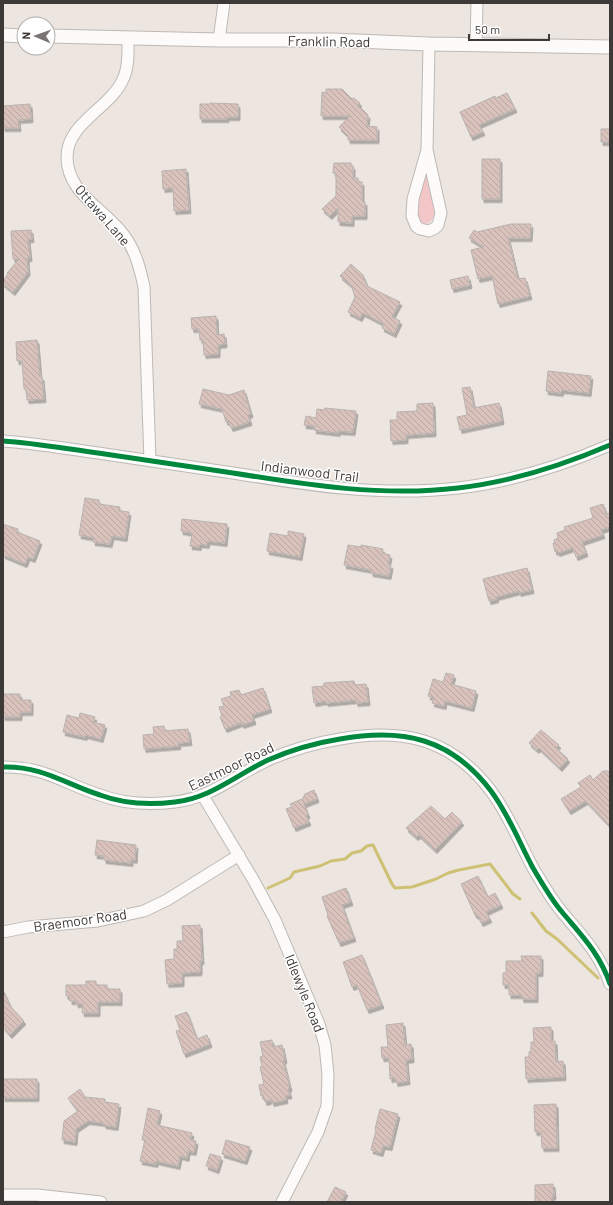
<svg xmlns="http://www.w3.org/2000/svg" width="613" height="1205" viewBox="0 0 613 1205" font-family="Barlow,sans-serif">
<defs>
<pattern id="building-back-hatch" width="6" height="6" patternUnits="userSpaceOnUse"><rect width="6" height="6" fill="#d9c2bb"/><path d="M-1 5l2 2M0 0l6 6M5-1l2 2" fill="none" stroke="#bba7a1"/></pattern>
<filter id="shadow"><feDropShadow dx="2" dy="3.5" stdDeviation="0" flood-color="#0004"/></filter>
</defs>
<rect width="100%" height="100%" fill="#ece5e0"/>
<path fill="#f3c7c8" d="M426,170C430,183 444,218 426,224L419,222C412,205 422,186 426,170Z"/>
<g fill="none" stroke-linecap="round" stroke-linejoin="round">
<path stroke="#cec174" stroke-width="3" d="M268,888L290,878L294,872L320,866L331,861L345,859L352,853L361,851L367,846L373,845L392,884L395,888L412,887L436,879L448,873L459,870L490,864L513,894L520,899
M532,913L546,931L557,939L598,978"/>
</g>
<path fill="url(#building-back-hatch)" stroke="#b8b2b0" filter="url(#shadow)" d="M326,89H342L352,99L354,98L360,103L358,105L368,115L367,126L377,127V140H348V136L339,127L350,116H321L322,92L326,93Z
M507,93L515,109L479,125L483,132L471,137L460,112L495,96L496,98Z
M210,103L238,104V117H227V119H200V104H210Z
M30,104L31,119L18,120L19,128H3V106Z
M601,129H610V142H601Z
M482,159H500V199H482Z
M334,163H351V166H353V178H358V182H362V201L365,202V216H352V223L338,222V208L330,216L322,209L336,196V173H333Z
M186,169L189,210L174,211L173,188L163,189L162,171Z
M511,224H531L530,238H508L518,279L525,278L530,296L498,304L492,276L478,279L471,250L484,247L469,238L474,230L477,232Z
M31,230L32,239H28L30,258H27L28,272L13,292L3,284V281L8,274L7,273L19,259H13L11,231Z
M351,264L363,275L367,286L400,302L392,317L400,321L394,334L382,328L384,324L363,313L360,318L348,312L355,297L351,285L340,276Z
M468,276L470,285L452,289L450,280Z
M216,316L217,335L224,334L225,344L218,345V354L204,355L203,340H200L199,329H192L191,318Z
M37,340L40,377H42L44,399L27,400L26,389H24L22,361H17L16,342Z
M548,371L591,376L589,393L562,390L561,393L546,391Z
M470,387L474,408L499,403L502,421L460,430L457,417L467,415L462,388Z
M203,389L229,395L244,390L251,414L248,415L250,422L231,428L228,421L226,422L222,409L199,404Z
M433,403L434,433L406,435V440L391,441L390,420H397V412L417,411V404Z
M325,408L356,411L353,432L338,431V433L314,430L315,426L304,425L306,416L316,418L317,409L324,410Z
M85,498L99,500V504L120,507L119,511L129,512L125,538L112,536L110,544L93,542L94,538L79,535Z
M603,504L606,514L610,513V527L601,530L603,535L582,542L586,553L576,557L573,548L558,553L557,551L555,552L553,543H555L554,540L558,538L557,533L565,530L564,527L593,518L590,508Z
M182,519L227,524L225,543L208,541L207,545L200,544L199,547L190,546L192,533L181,531Z
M3,524L18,529L17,532L40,541L33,559L28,557L25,564L3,555Z
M288,531L304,534L300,557L267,551L270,533L288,536Z
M348,545L361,547V545L383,549L382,553L390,555L388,565H391L389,576L371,573V570L344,565Z
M527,568L532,590L519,593V591L496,597L497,599L489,601L483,579Z
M446,673L454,675L451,684L476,691L472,708L445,701L444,706L432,703L434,698L428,696L433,679L443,682Z
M354,681L355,685L366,684L368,702L356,703V700L326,703V701L314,703L312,687L324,686V683Z
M263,688L270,709L252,715L254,721L242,725L241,723L225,729L220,717L222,716L219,707L224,706L221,699L231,696L230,692L239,690L241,695Z
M3,694H20V700H31V712H20V717H3Z
M80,713L95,717L93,722L105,725L101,739L86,735L85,737L63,732L67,715L79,718Z
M164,726V731L188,729L190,742L178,743L179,746L144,749L143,735L154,734L153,727Z
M541,730L559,745L556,748L568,759L560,768L539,748L537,750L529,743Z
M603,771H608L610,773V826L586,801L569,811L561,799L581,787L578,783L590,775L593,780Z
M314,790L317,799L304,804L308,815L306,816L309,822L294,828L286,809L292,807L290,804L302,799V800L305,794Z
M431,806L445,819L452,812L462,822L435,850L419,835L416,837L406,828Z
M97,840L136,845L135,860L131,859V863L104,860V856L95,855Z
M478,876L488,897L495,893L501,905L486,912L490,919L481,923L478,916L475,915L461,884Z
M346,888L351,902L342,905L354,938L339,943L327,916L328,915L322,897Z
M200,925L202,961H200V972L182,973V983L167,984L165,960L174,959V949H177V941H183L182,926Z
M362,955L382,1005L367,1010L357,985L352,987L343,962Z
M521,956H541V973H536V999H522L521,995H509V985H503V973H506V961H522Z
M86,981H96V985H107V989H120V1002H98V1013H82L83,1004H76V1001H70V996H66V985H86Z
M3,990L11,1007L24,1021L10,1035L3,1027Z
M187,1012L197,1039L207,1035L210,1044L184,1054L176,1031L180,1030L175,1016Z
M403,1023L405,1045L411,1044L412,1059L406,1060L408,1081L396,1083L395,1078L390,1079L389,1058H382L381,1047H388L386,1025Z
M551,1027V1041H555L556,1062L563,1061L564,1077L526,1079L525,1057H529V1052L531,1051V1042H534L533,1028Z
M272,1040L273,1047L282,1045L285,1060H283L290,1088L288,1089L290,1095L285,1096L286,1100L272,1103V1100L265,1102L263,1095L261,1096L259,1085L264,1084L260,1067L262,1066L260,1057L263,1056L260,1042Z
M3,1079H37V1098H3Z
M80,1089L85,1097L105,1099V1102L119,1104L116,1127L104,1125V1123L88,1121L76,1129L75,1142L62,1140L64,1121L78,1111L68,1098Z
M556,1104L557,1148H542L541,1132H535L534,1105Z
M148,1108L160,1111L157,1125L192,1133L190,1140L196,1141L194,1152L188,1151L187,1158L180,1156L178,1166L156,1161V1164L140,1161L145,1140H142Z
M380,1109L398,1114L390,1147L383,1146L381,1153L371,1150L376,1130L375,1129Z
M226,1140L250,1147L245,1161L222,1154Z
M210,1154L221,1157L217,1170L206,1166Z
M553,1184L554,1196H552V1202H535V1185Z
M335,1187L346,1192L341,1202H327Z"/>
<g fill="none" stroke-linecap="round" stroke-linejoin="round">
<defs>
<path id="minor" d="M128,38C128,50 129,65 124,77C112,108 67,122 67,157C67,193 103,208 123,234C135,249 140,268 144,287L150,461
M219,40L224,3
M476,45L477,3
M427,150L441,213L438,225L435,228L429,231L420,229L416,226L412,216L413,199L427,150L429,44
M3,441C35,443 67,449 98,453C143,460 188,466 233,473C308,485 383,497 458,488C511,482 561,466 610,445
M3,767C43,766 65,784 100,795C124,804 150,805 175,802C211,798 236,775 268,760C291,750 315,743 340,739C403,728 451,738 491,791C509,815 519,842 533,868C542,883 551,899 562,912C582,936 600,954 610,984
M203,796L254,881L275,920L319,1024L325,1045L328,1075L327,1106L318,1132L282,1202
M3,932L28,927L98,921L144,911L167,900L239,855
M3,1195H37L101,1202"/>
<path id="tertiary" d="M3,35L24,36
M48,36L219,40H332L429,44L610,47"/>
</defs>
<use href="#minor" stroke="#beb9b5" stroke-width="13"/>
<use href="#tertiary" stroke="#beb9b5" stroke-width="15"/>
<use href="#minor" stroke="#fcfbfa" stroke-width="11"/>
<use href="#tertiary" stroke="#fcfbfa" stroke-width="13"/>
<defs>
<path id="cycleway" d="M3,441C35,443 67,449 98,453C143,460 188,466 233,473C308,485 383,497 458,488C511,482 561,466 610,445
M3,767C43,766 65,784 100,795C124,804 150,805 175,802C211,798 236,775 268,760C291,750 315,743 340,739C403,728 451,738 491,791C509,815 519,842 533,868C542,883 551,899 562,912C582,936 600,954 610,984"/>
</defs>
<use href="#cycleway" stroke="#fff" stroke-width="8"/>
<use href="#cycleway" stroke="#00873e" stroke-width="5"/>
</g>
<g text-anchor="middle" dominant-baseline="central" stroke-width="3" stroke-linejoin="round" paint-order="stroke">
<g font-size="14" fill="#3d3936" stroke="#fff">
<text transform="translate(329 41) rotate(1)">Franklin Road</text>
<text transform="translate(103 215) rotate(49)">Ottawa Lane</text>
<text transform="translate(310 471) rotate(7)">Indianwood Trail</text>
<text transform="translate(231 766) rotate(-26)">Eastmoor Road</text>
<text transform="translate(80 920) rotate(-8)">Braemoor Road</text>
<text transform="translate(305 993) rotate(68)">Idlewyle Road</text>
</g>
</g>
<rect width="613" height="1205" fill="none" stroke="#3d3936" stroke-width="8"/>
<g transform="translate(36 36) rotate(272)"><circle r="19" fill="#ffffff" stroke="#b1b0af"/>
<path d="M0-3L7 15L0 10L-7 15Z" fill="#7a7572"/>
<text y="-6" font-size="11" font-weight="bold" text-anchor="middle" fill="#3d3936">N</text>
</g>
<path d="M469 34v6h80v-6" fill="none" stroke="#3d3936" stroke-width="2"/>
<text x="475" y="34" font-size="12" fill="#3d3936" stroke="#ffffff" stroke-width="3" paint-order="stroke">50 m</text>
</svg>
